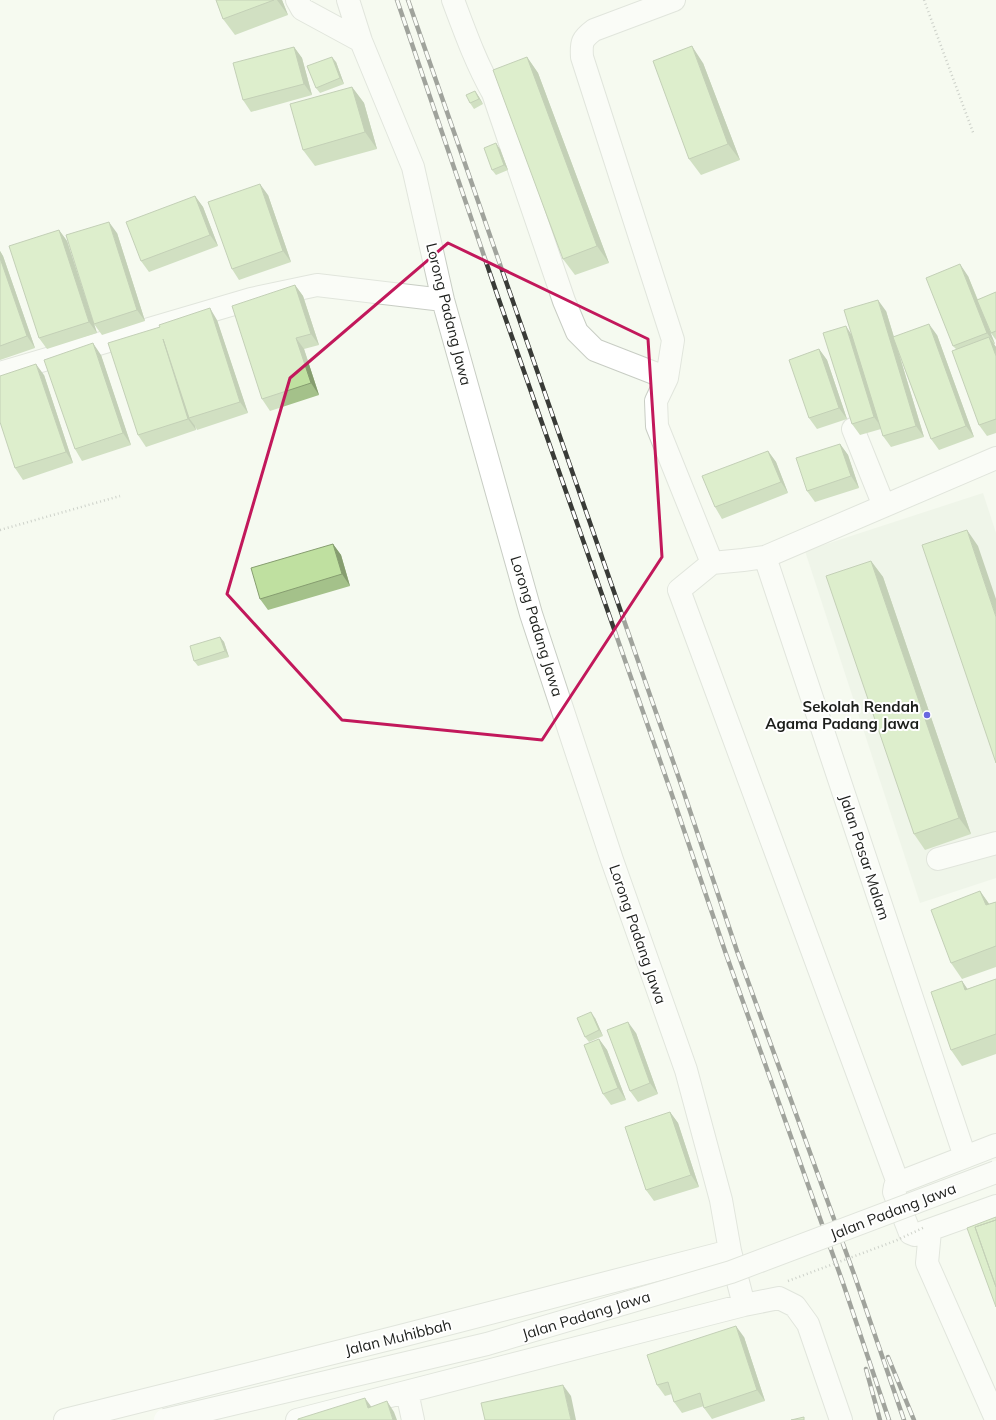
<svg xmlns="http://www.w3.org/2000/svg" width="996" height="1420" viewBox="0 0 996 1420" font-family="Mulish,sans-serif">
<rect width="100%" height="100%" fill="#f5faf0"/>
<path fill="#e7efdf" d="M983,493L996,533V878L920,903L805,551Z"/>
<g fill="none" stroke-linecap="round" stroke-linejoin="round">
<defs>
<path id="minor" d="M297,0L302,9L361,41
M348,0L361,41L413,167L443,300L531,614L612,860L686,1070L721,1200L730,1251L744,1305
M453,0C465,32 476,63 493,93L564,301L577,332L595,350L667,378
M674,0L594,30C582,39 581,42 582,57L673,340L667,378L656,401L657,426L712,563L743,560L765,557L996,458
M0,373L251,299L317,285L443,300
M853,429L884,506
M765,557L965,1157
M712,563L679,590L898,1183
M938,859L996,843
M996,1145L898,1183L895,1186L894,1192L910,1233L915,1235L996,1206
M930,1231L927,1263L996,1419
M407,1392L413,1420
M65,1420L393,1338L730,1251
M297,1420L744,1305L779,1298L795,1306L808,1324L841,1420"/>
</defs>
<use href="#minor" stroke="#c8cdc4" stroke-width="24"/>
<path stroke="#9ca099" stroke-width="2.5" stroke-dasharray="1 3" stroke-linecap="butt" d="M924,0L974,135
M0,530L120,496"/>
<use href="#minor" stroke="#fff" stroke-width="22"/>
<defs>
<path id="rail" d="M397,0L498,297L671,792L726,954L844,1286L889,1420
M408,0L683,790L737,951L855,1277L904,1420
M888,1357L914,1420
M866,1369L880,1420"/>
</defs>
<use href="#rail" stroke="#393b37" stroke-width="4.5"/>
<use href="#rail" stroke="#fff" stroke-width="3" stroke-dasharray="9" stroke-linecap="butt"/>
<defs>
<path id="minor-bridge" d="M165,1420L487,1344L731,1272L996,1172"/>
</defs>
<use href="#minor-bridge" stroke="#c8cdc4" stroke-width="24" stroke-linecap="butt"/>
<path stroke="#9ca099" stroke-width="2.5" stroke-dasharray="1 3" stroke-linecap="butt" d="M788,1281L895,1241L925,1227"/>
<use href="#minor-bridge" stroke="#fff" stroke-width="22"/>
</g>
<path fill="#a4c18a" d="M216,0H282L288,15L235,35L223,19Z
M294,47L302,58L312,95L251,112L243,100Z
M527,57L538,73L609,263L575,275L563,259Z
M336,62L344,84L320,93L316,88Z
M703,63L740,160L701,175L689,159Z
M352,87L364,103L377,149L315,166L303,150Z
M475,91L479,97L483,104L474,109L470,103Z
M500,149L508,170L496,175L492,170Z
M268,195L291,262L239,280L232,269Z
M195,196L203,207L218,246L149,272L141,261Z
M59,230L67,241L97,333L47,349L39,338Z
M117,233L145,321L102,335L94,324Z
M0,251L3,256L35,348L0,360Z
M968,276L978,300L996,292V340L991,333L982,311L995,344H994L996,347V433L987,436L979,425L956,349L953,346Z
M295,285L303,296L319,345L304,349L319,395L270,411L262,399Z
M886,311L894,337L937,335L974,437L939,450L931,439L897,347L924,437L891,447L883,436L881,429L860,435L852,424L851,334Z
M217,320L248,413L197,430L195,426L196,430L146,447L138,435Z
M819,349L827,360L847,419L817,429L809,418Z
M101,355L131,445L82,461L75,449Z
M44,375L73,463L23,480L15,468Z
M840,444L848,455L859,488L815,502L807,491Z
M768,451L776,462L788,493L722,519L715,507Z
M333,544L341,555L350,586L268,610L260,599Z
M871,561L883,577L971,834L925,850L914,834Z
M220,637L224,642L229,657L198,666L194,661Z
M980,891L989,904L996,902V967L962,979L951,963Z
M996,979V1054L962,1066L951,1050L962,981L967,989Z
M595,1018L603,1036L589,1042L585,1037Z
M636,1033L658,1094L638,1102L630,1091Z
M599,1039L607,1050L626,1100L611,1105L603,1094Z
M670,1112L678,1123L699,1187L654,1201L646,1190Z
M744,1337L765,1401L712,1419L704,1408V1406L682,1413L674,1402L672,1394L665,1396L657,1385Z"/>
<path fill="#869d70" d="M277,0H282L288,15Z
M692,46L703,63L740,160L728,144Z
M294,47L302,58L312,95L304,84Z
M332,57L336,62L344,84L340,78Z
M527,57L538,73L609,263L597,246Z
M352,87L364,103L377,149L365,132Z
M475,91L479,97L483,104L479,99Z
M496,143L500,149L508,170L504,165Z
M260,184L268,195L291,262L283,251Z
M195,196L203,207L218,246L210,235Z
M109,222L117,233L145,321L137,310Z
M59,230L67,241L97,333L89,322Z
M0,251L3,256L35,348L27,336L0,258Z
M960,264L968,276L995,344L987,333Z
M295,285L303,296L319,345L311,334Z
M878,300L886,311L924,437L916,426Z
M210,308L217,320L248,413L240,402Z
M929,324L937,335L974,437L966,426Z
M846,326L853,337L882,428L874,417Z
M989,337L996,347V356Z
M296,338L304,349L319,395L311,383Z
M163,339L189,418L195,426L196,430L188,419Z
M93,343L101,355L131,445L123,433Z
M819,349L827,360L847,419L839,408Z
M36,364L44,375L73,463L66,452Z
M840,444L848,455L859,488L851,476Z
M768,451L776,462L788,493L781,482Z
M967,530L978,546L996,599V617Z
M333,544L341,555L350,586L342,574Z
M871,561L883,577L971,834L959,818Z
M220,637L224,642L229,657L225,651Z
M980,891L992,908L986,905Z
M962,981L973,997L965,990Z
M591,1012L595,1018L603,1036L599,1030Z
M628,1022L636,1033L658,1094L650,1083Z
M599,1039L607,1050L626,1100L618,1088Z
M670,1112L678,1123L699,1187L691,1175Z
M736,1326L744,1337L765,1401L757,1390Z
M563,1385L571,1396L576,1420H571Z
M365,1398L373,1409L368,1408Z
M387,1401L394,1412L397,1420H393Z"/>
<path fill="#bfe0a0" stroke="#869d70" d="M216,0H274L223,19Z
M692,46L728,144L689,159L653,61Z
M294,47L304,84L243,100L233,63Z
M332,57L340,78L316,88L307,66Z
M527,57L597,246L563,259L493,70Z
M352,87L365,132L303,150L290,104Z
M475,91L479,99L470,103L466,95Z
M496,143L504,165L492,170L484,148Z
M260,184L283,251L232,269L208,202Z
M195,196L210,235L141,261L126,222Z
M109,222L137,310L94,324L66,235Z
M59,230L89,322L39,338L9,246Z
M0,258L27,336L0,346Z
M960,264L987,333L953,346L926,278Z
M295,285L311,334L296,338L311,383L262,399L232,306Z
M996,292V331L991,333L977,300Z
M878,300L916,426L883,436L844,310Z
M210,308L240,402L189,418L163,339L188,419L138,435L108,343L160,327L159,325Z
M929,324L966,426L931,439L893,337Z
M846,326L874,417L852,424L823,333Z
M989,337L996,356V419L979,425L952,351Z
M93,343L123,433L75,449L44,360Z
M819,349L839,408L809,418L789,360Z
M36,364L66,452L15,468L0,422V376Z
M840,444L851,476L807,491L796,458Z
M768,451L781,482L715,507L702,476Z
M967,530L996,617V763L922,545Z
M333,544L342,574L260,599L251,568Z
M871,561L959,818L914,834L826,576Z
M220,637L225,651L194,661L190,646Z
M980,891L986,905L996,902V946L951,963L931,910Z
M996,979V1034L951,1050L931,992L962,981L965,990Z
M591,1012L599,1030L585,1037L577,1018Z
M628,1022L650,1083L630,1091L607,1030Z
M599,1039L618,1088L603,1094L584,1045Z
M670,1112L691,1175L646,1190L625,1127Z
M996,1217V1220L975,1227L996,1287V1307L967,1228Z
M996,1220V1287L975,1227Z
M736,1326L757,1390L704,1408L700,1393L674,1402L668,1382L657,1385L647,1355Z
M563,1385L571,1420H485L481,1403Z
M365,1398L368,1408L387,1401L393,1420H298V1419Z
M804,1417V1420H791Z"/>
<path d="M0 0H996V1420H0ZM448,243L648,339L662,557L542,740L342,720L227,594L290,378Z" fill="#f5faf0" fill-opacity=".55" fill-rule="evenodd"/>
<path fill="none" stroke="#c2185b" stroke-width="3" stroke-linejoin="round" d="M448,243L648,339L662,557L542,740L342,720L227,594L290,378Z"/>
<circle fill="#6967e0" stroke="#fff" stroke-width="1.5" cx="927" cy="715" r="4"/>
<g text-anchor="middle" dominant-baseline="central" stroke-width="4" stroke-linejoin="round" paint-order="stroke">
<g font-size="15" fill="#1c1e1b" stroke="#fff">
<text transform="translate(449 314) rotate(76)">Lorong Padang Jawa</text>
<text transform="translate(537 626) rotate(73)">Lorong Padang Jawa</text>
<text transform="translate(865 857) rotate(72)">Jalan Pasar Malam</text>
<text transform="translate(638 934) rotate(71)">Lorong Padang Jawa</text>
<text transform="translate(893 1211) rotate(-21)">Jalan Padang Jawa</text>
<text transform="translate(586 1315) rotate(-17)">Jalan Padang Jawa</text>
<text transform="translate(398 1337) rotate(-14)">Jalan Muhibbah</text>
</g>
<g font-size="15" font-weight="bold" fill="#1c1e1b" stroke="#fff" text-anchor="end">
<text x="919" y="706">Sekolah Rendah<tspan x="919" dy="17">Agama Padang Jawa</tspan></text>
</g>
</g>
</svg>
